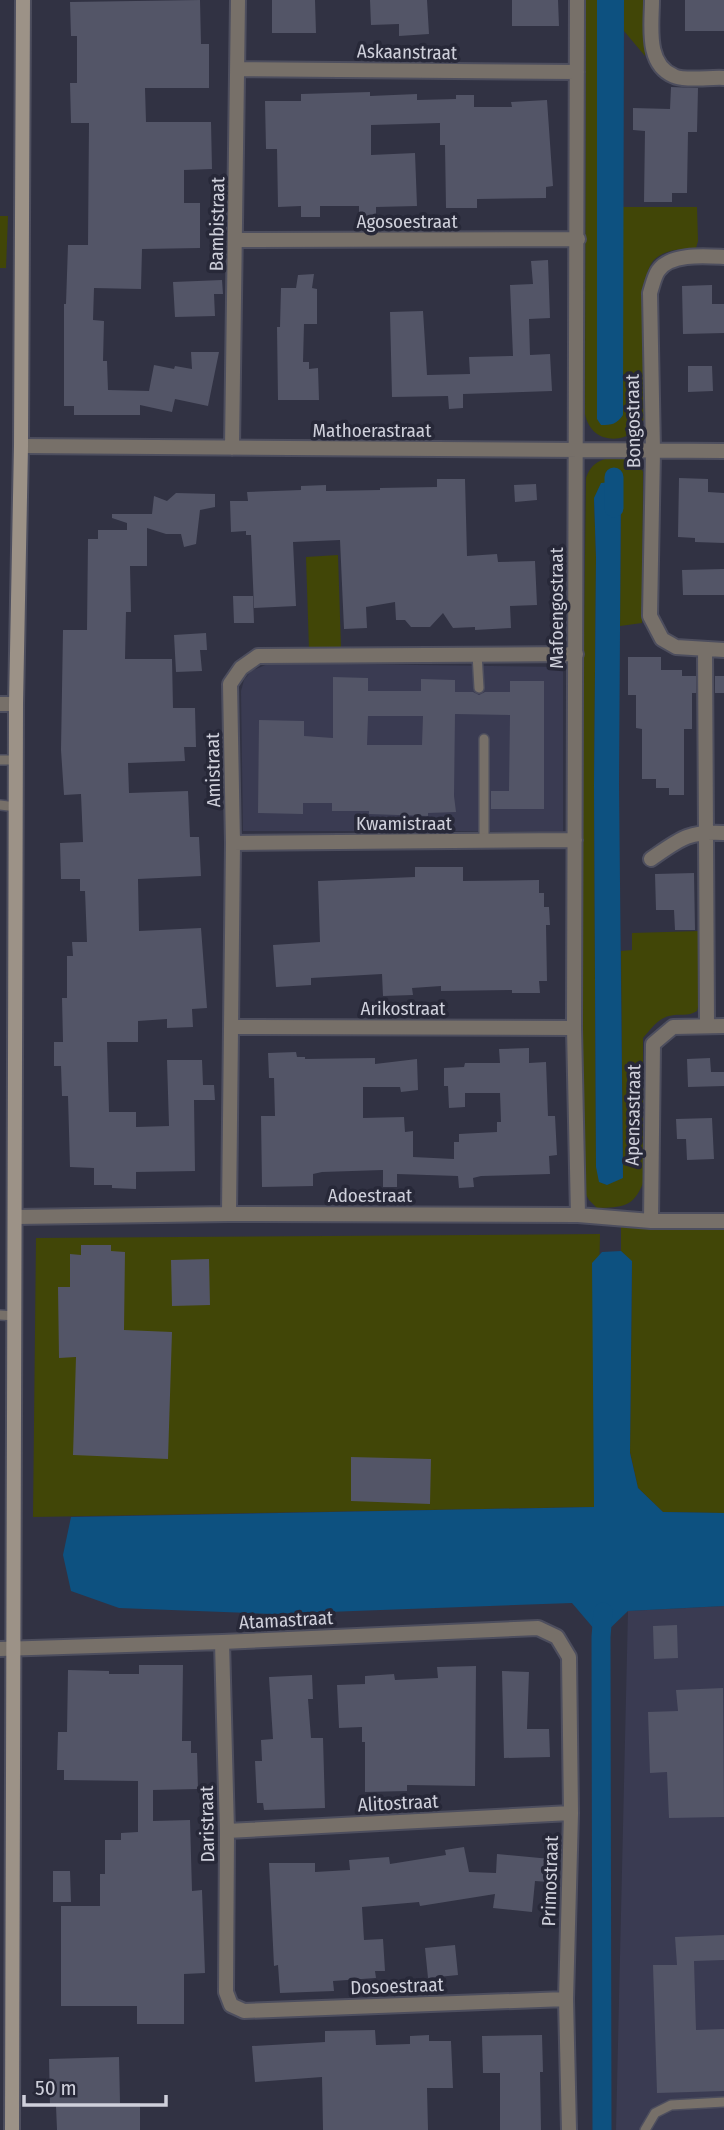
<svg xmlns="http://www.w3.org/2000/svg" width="724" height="2130" viewBox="0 0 724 2130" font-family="'Fira Sans Condensed',sans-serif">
<rect width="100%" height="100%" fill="#313243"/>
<path fill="#3a3b52" d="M270,663L563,667V831H243L241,691L244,680L251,671Z
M724,1606V2130H616L628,1611Z"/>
<path fill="#414607" d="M586,0H597L598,270L623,415V207H697L698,241L696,248C682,249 666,249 655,259C634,276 645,384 646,413C639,444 592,450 585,414Z
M624,0H645V56L624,31Z
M0,216H8L6,268H0Z
M621,457L630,458L639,463L643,472L642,623L620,626L621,482L594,498L596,557L594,786L596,1167L623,1178L621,951L632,950V933L700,931V1000L697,1011C688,1017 679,1013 669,1016C657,1019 651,1029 643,1038V1183C633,1208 622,1207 597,1208L589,1200L584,1191L581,1077L582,787L586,478C592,461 603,458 621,457Z
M338,555L341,648L309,649L306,557Z
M621,1226L724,1227V1513L663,1512L638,1488L630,1452L632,1262L621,1251Z
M600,1234L594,1507L33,1517L36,1238Z"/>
<path fill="#0d5180" d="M597,0H624L623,415C617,424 612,425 601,425L597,419Z
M621,481L619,784L623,1178L607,1185L599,1182L596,1167L594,786L596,557L594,498L601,483Z
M621,1251L632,1261L630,1453L638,1488L663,1512L724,1513V1606L628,1611L601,1637L572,1603L273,1614L119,1608L71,1591L63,1555L71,1517L594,1507L592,1263L602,1252Z"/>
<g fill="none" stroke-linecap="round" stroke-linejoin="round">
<path stroke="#0d5180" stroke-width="19" d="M614,508V477
M602,2130L601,1637L603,1612"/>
</g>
<path fill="#535567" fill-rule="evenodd" d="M200,0L201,44H209V88H145L146,122H211L212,169L184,170V203H200V248L142,249L141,289L94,288L93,320L104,321L103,361H107L108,390L149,391L154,365L174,369L175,366L192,369L191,352H219L208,406L175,399L172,412L140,405V415H74V406H64V304H66L68,245H88L89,123H71L70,83H77V36H71L70,2Z
M272,0H315L316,33H272Z
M370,0H427L429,34L399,36V24L371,25Z
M512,0H558L559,26H512Z
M685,0H724V31H685Z
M671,87L698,88L697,132H688L687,193H672V202H644L645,131L633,130V108L670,109Z
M370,92V96L417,94V100L456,99V95H474V107H512L511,102L547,100L553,186L546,187V198L477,199V208H446L445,145H440V123L371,125V155L415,153L417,206L376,207V218H359V206H320V217H301V206L278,207L277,149H266L265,101H301V94Z
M548,260L550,318L529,319L530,355L550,354L552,391L463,394V408L449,409L448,396L392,397L390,312L423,311L427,375L470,374L469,357L513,356L510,285L533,284L531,261Z
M314,274L312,288L317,289V324H304L303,362H309V369L318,368L319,400H278L277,327H280L281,288H296L298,275Z
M222,280L223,294H214L215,316L175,317L173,282Z
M712,285V304H724V333L683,334L682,286Z
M688,366H712L713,391L688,392Z
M679,478L708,479V492L724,493V543L695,542V538L678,537Z
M437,479H465L467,556L497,554L498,562L535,561L537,605L510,606L511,628L475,630V627L453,628L443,613L430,627H411L405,620H396L395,602L366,607L367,628L344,629L340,540L293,542L296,606L254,608L251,535H246V531L231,532L230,501H248L247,492L301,490V486L326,485V491L380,490V488L437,487Z
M536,484L537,500L515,502L514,485Z
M176,493L215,494V507L200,510L196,544L184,547L181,534H166L147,528V566H130L131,612H126L125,659H172L173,708H195L196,747H184L185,761L128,763L129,793L188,791L190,837H199L201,876L138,879L139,931L201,928L207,1008L192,1009L193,1027L167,1028V1019L138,1021V1042H107L109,1112H136V1127L169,1126L167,1060H202L203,1085H214L215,1100H194L195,1171L136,1172V1189L112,1188V1185H94V1168L70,1167L68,1096H62L61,1066H54V1042H63L62,998H67V956H73L72,942H87L85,891H80V879H61L60,843L83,842L81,794L64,795L61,750L63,630H87L88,539H98V530H127V523L112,518V514H152L154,496L167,501Z
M724,569V595H683L682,570Z
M233,596H253L254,623H234Z
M206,633L207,650H200L202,671L176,672L174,635Z
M628,657H661V670H682V676H696V693H692V729H684V795H669V788H656V779H642V729L636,728V695H628Z
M715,676H724V693H715Z
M333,677L368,678V691H421V679L455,680V692H473L479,695L485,692H510V681H544V809H491V791H509L510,715L455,714L454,796L456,812L428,813V816L369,814V811H332V803H303V814L258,813L259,720L304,721V736L333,738ZM368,716H423L422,745H367Z
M415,867H463V881L539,880V893H544V907H549L550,925H546L547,981H539L540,993H512V990L441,991V986L412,988L413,995L383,996L382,974L311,978V985L276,987L273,945L320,942L318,881L415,877Z
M694,873L695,930H675L674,910H656L655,874Z
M529,1048V1063L546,1062L548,1116H555L557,1155L549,1156L550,1174L481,1176L473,1178L474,1187L459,1188L458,1176L397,1174V1187H383V1170L322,1172L313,1174V1186L262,1187L261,1116H275L274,1078H269L268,1053L296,1052L297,1057H305V1059L375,1058V1064L417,1059L418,1090L401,1092L400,1087H363V1118L404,1117L405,1132L413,1131V1157L454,1159V1142H459V1134L497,1132V1122H501L500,1093H465V1107L449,1108L448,1086H444V1068L464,1067L465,1063H500L499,1049Z
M710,1058L711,1072H724V1086L688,1087L687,1059Z
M712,1118L714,1159L687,1160L686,1139H677L676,1119Z
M81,1245H111V1251L125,1252L124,1330L172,1332L168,1459L73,1455L76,1357L59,1358L58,1287H70V1254L81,1255Z
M209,1259L210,1305L172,1306L171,1260Z
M351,1457L431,1459L430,1504L351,1501Z
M677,1625L678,1658L654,1659L653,1626Z
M139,1665H183L182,1741H191V1753H197L198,1789L153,1790V1821L190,1820L192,1891L202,1890L205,1973L184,1974V2024H137V2006H61V1906H100V1874H105V1840H121V1833L138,1832V1781L64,1780V1770H57L58,1732H67L68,1670L109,1671V1674H139Z
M476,1666L475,1786L407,1785V1791L365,1792V1742H362V1727L339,1728L337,1685L365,1684V1676L394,1674L395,1680L438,1678L437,1667Z
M502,1671L529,1672L527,1729H549L550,1757L504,1758Z
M312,1675L313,1699H308L311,1738H323L325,1808L264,1810L263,1803H257L255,1761H262L261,1740L273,1739L269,1677Z
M723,1688L724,1817L669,1818L667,1772L650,1773L648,1712L678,1711L676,1690Z
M464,1847L469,1872L496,1873L497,1854L551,1859L549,1882L535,1881L532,1912L493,1908L495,1894L420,1906L419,1902L362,1907L364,1940L383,1939L385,1971H375L376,1978L333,1981L334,1991L280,1993L278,1965L274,1966L269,1863H315V1872L350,1870L349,1860L389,1857L390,1864L446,1855L445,1850Z
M53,1871H70L71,1902H53Z
M724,1935V1960L694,1961L696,2030L724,2029V2091L657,2093L653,1965H677L675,1937Z
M455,1945L458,1975L428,1978L425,1948Z
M375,2030L376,2045L410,2044V2036L429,2035V2041H451L453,2088H427L428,2130H323L322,2077L255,2082L252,2046L325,2042V2031Z
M542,2035L543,2072H540L541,2130H500V2073H483L482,2036Z
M119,2057L120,2103H140V2130H57L56,2106H50L49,2059Z"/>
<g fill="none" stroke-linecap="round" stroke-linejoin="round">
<defs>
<path id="lane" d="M477,654L479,688
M484,739V841
M0,760H16
M0,805L16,807
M0,1315L15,1316
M645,2130L655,2113L671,2105L724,2102"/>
<path id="street" d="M577,0L574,1028L578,1215
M652,0C652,25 645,64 674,76C683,81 712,77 724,78
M238,69L577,72
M236,240L578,239
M724,257C705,256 670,253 658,271C654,277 652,287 650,293L653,451L650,616L662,639L676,647L724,650
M21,446L724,451
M232,448L238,0
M705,649L707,1026
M0,704H16
M233,843L575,840
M651,859C680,839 688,831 724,833
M232,1027L574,1028
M229,1214L233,843L230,684L241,668L258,656L576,654
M15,1217L229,1214L578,1215L651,1221H724
M651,1221L653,1044L673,1027L724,1026
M222,1642L227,1831L226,1992L231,2005L244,2011L566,1999
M0,1649L222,1642L538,1628L557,1637L569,1657L571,1813L566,1999L569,2130
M227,1831L571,1813"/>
<path id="secondary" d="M12,2130L16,704L21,446L23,0"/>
</defs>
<use href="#lane" stroke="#4d4e5e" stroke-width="12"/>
<use href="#street" stroke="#4d4e5e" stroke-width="18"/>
<use href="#secondary" stroke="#4d4e5e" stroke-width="18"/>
<use href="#lane" stroke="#777069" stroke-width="9"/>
<use href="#street" stroke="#777069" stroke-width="14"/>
<use href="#secondary" stroke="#9c9287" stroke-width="14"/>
</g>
<g text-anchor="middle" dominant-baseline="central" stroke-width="7" stroke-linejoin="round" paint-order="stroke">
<g font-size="19" fill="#cfd0db" stroke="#272838">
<text transform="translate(407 52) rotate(1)">Askaanstraat</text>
<text x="407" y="221">Agosoestraat</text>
<text transform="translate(217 224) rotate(-89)">Bambistraat</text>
<text transform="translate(633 421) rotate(-91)">Bongostraat</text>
<text x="372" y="430">Mathoerastraat</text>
<text transform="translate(556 608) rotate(-90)">Mafoengostraat</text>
<text transform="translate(213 770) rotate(-91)">Amistraat</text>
<text x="404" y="823">Kwamistraat</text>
<text x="403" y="1008">Arikostraat</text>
<text transform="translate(633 1115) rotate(-89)">Apensastraat</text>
<text x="370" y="1195">Adoestraat</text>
<text transform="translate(286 1620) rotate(-3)">Atamastraat</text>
<text transform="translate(398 1803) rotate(-3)">Alitostraat</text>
<text transform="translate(207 1824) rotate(-91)">Daristraat</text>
<text transform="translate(550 1881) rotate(-88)">Primostraat</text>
<text transform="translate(397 1986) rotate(-2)">Dosoestraat</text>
</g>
</g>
<path d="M24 2095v10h142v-10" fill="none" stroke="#cfd0db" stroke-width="3.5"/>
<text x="35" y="2095" font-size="21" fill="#cfd0db" stroke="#272838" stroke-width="5" paint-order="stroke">50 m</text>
</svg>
